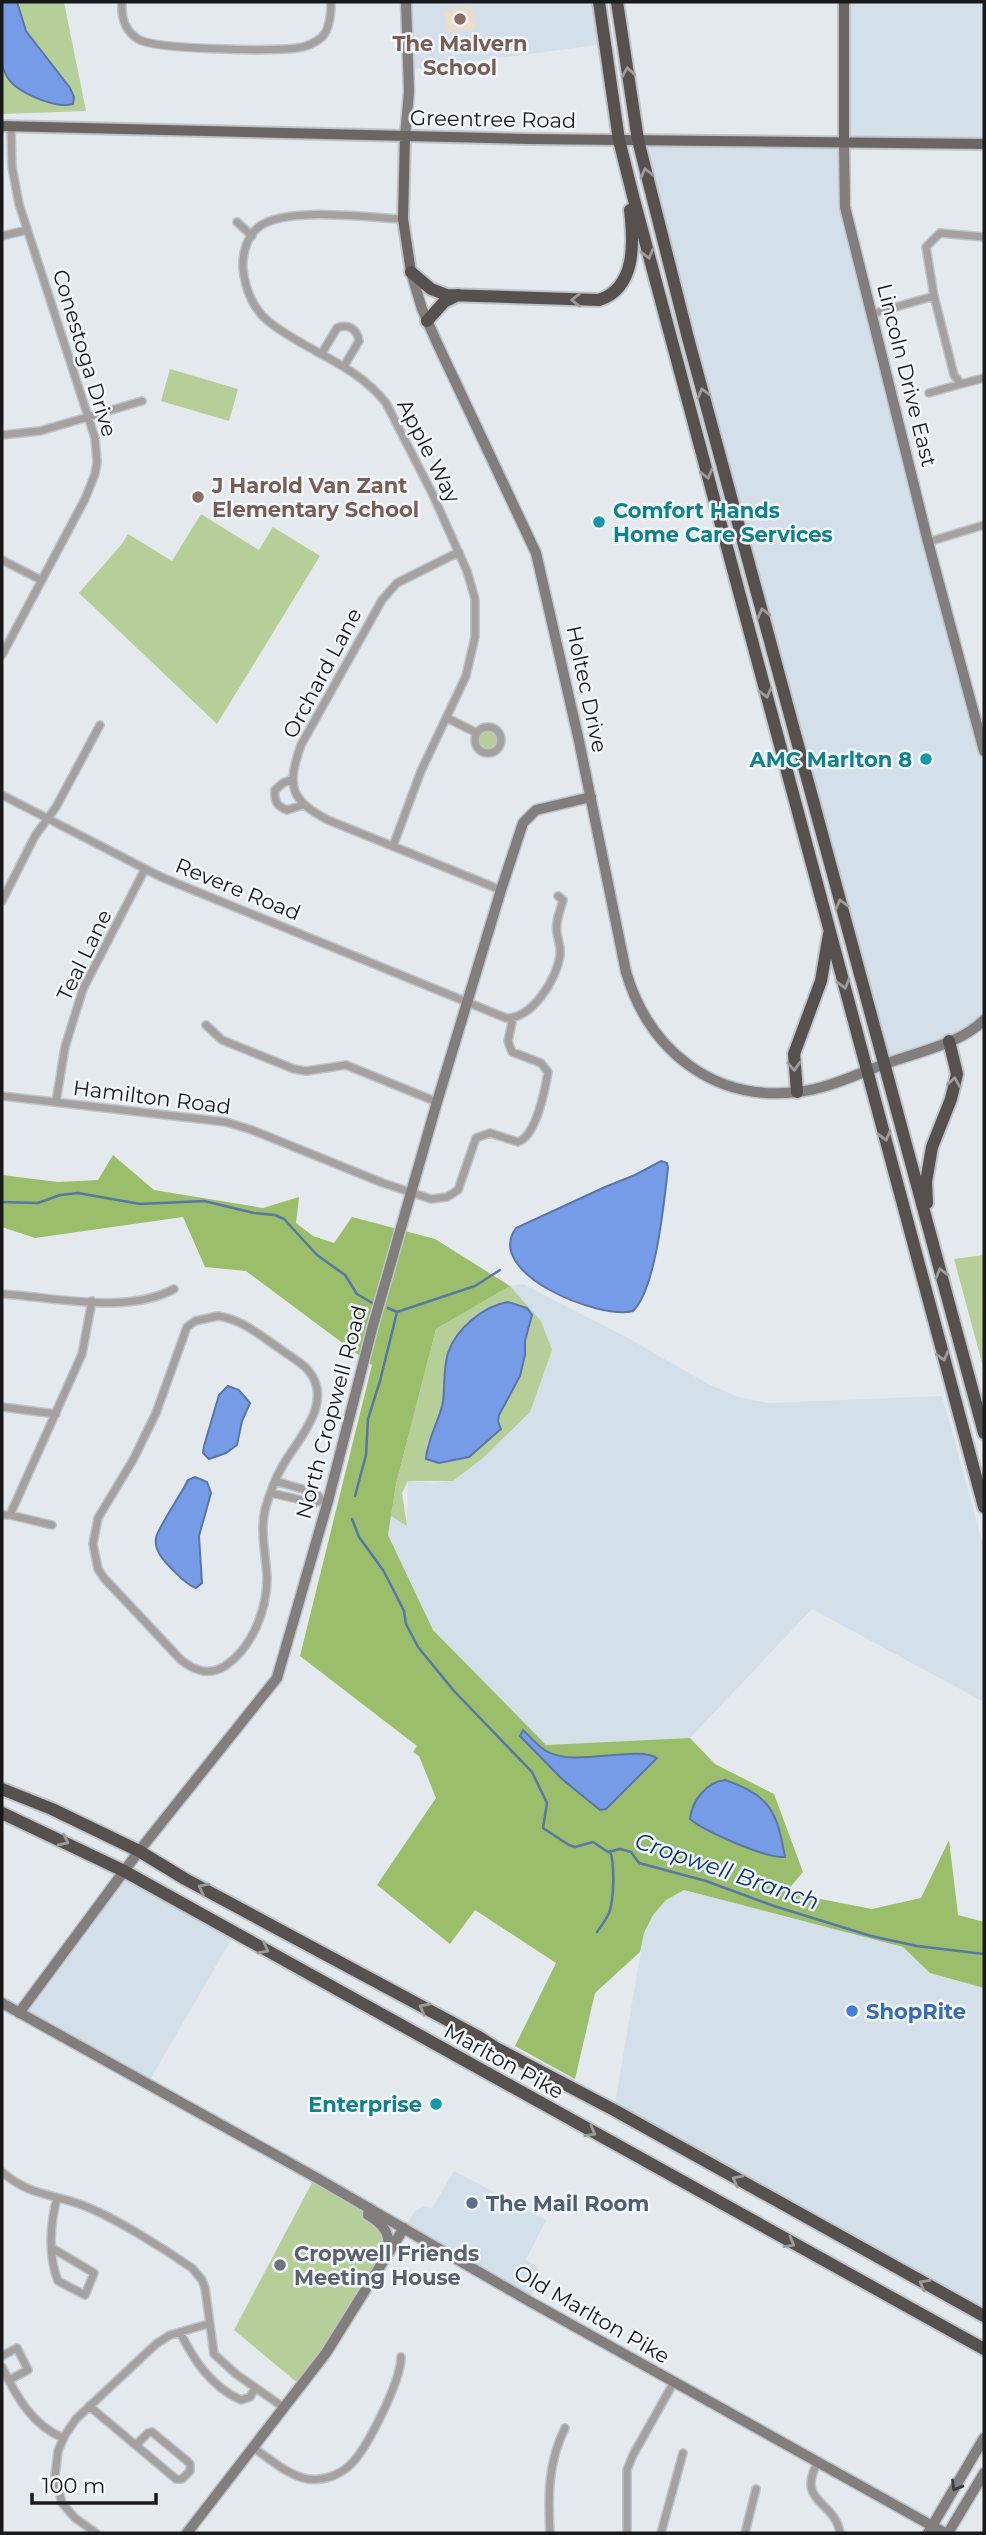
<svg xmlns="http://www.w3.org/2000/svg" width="986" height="2535" viewBox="0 0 986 2535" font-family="Montserrat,sans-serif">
<rect width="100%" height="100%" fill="#e4e9ee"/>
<path fill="#d3dfe9" d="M406,2H599L605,44L407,70Z
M843,2H984V142L845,141V207L984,751V1020L974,1030L884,1064L638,140L844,141Z
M523,1284L626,1337L708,1384L738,1397L768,1403L942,1396L984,1548V1702L812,1609L690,1738L546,1745L433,1630L388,1535L391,1516L407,1525L408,1481L431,1483L453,1481L540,1381L552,1350L541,1321L510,1286Z
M124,1871L235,1933L147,2085L19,2013Z
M684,1890L903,1947L930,1973L984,1988V2316L614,2110L644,1933L653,1915L666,1900Z
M454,2171L546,2220L526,2260L537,2267L542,2275L529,2301L404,2228L415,2211L423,2207L432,2208Z"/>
<path fill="#ecdcca" d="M472,6L475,29L447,33L444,10Z"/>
<path fill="#b6cf98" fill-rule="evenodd" d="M2,2H64L86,111L2,114Z
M170,369L238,389L229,421L161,401Z
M201,514L259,550L273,527L320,556L217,724L79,593L121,545L128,534L172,561Z
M476 740a13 13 0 1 1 26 0a13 13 0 1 1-26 0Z
M984,1255V1370L954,1259Z
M510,1286L541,1321L552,1350L530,1412L483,1458L453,1481H408L402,1493L407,1526L391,1516L396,1484L436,1329ZM508,1302L521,1306L532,1319L525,1341V1355L518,1380L499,1415L498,1421L502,1427L469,1457L426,1459L427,1444L437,1425L443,1401L449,1351L459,1336L482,1311Z
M315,2177L369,2208L381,2223L389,2247L300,2385L234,2330Z"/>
<path fill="#9abe69" d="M113,1155L154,1190L263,1208L299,1197L296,1223L313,1236L334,1243L352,1217L435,1239L510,1286L436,1329L396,1484L388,1535L433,1630L546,1745L690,1738L715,1764L774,1794L803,1872L787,1891L800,1895L872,1909L921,1898L949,1840L958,1915L984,1922V1988L930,1973L903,1947L684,1890L666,1900L653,1915L644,1933L640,1952L595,1993L575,2079L515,2046L556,1963L475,1910L450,1944L377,1885L436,1798L419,1756L413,1752L417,1746L300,1656L372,1365L246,1271L205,1267L183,1217L35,1238L2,1227V1175L58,1182L98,1180Z"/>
<path fill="#769ce7" stroke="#5a75aa" stroke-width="2" d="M2,2H17L26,31L70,88L74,97L73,104C57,109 26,95 14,85C7,79 4,72 2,65Z
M661,1161L667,1163L668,1168C664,1202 656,1289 633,1311C599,1320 483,1273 516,1228L605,1187L635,1175Z
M508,1302L527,1308L532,1315L525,1341V1355L520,1376L499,1415L498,1421L501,1429L469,1457L439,1463L426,1459C427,1439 439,1422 443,1402C445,1386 443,1369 448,1353C456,1329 483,1306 508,1302Z
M228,1386L239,1390L250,1403L242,1421L237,1445L226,1453L209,1459L203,1453L204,1446L219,1395Z
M195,1477L207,1482L211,1493L199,1536L202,1583L196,1588C186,1585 178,1575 171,1568C163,1560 154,1550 156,1538C157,1529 182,1493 188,1480Z
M523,1730C531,1737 539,1748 548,1752C575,1767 637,1745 657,1758L606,1809L600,1810L562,1779L520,1736Z
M725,1780C771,1795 777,1813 785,1857C767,1859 704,1831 690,1819C692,1801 706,1782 725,1780Z"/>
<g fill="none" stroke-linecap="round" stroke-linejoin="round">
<path stroke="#5a75aa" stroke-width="2.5" d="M2,1202L38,1203L60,1195L78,1193L140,1204L204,1201L254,1213L275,1215L284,1219L317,1255L345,1275L357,1294L374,1304
M388,1308L397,1312
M397,1312L475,1286L500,1270
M355,1496L366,1455L368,1419L380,1381L397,1312
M352,1519L359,1537L383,1570L396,1595L404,1611L406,1624L418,1647L454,1691L532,1772L547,1803L543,1828L569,1845L575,1847L593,1842L608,1852L620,1849L631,1852L639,1863L706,1881L774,1906L871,1936L917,1946L984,1954
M597,1932C601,1926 606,1920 609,1913C614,1900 615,1865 610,1851"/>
<defs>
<path id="street" d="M122,2C121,17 124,30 138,39C154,50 274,51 297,48C306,47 315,43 322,37C330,29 331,13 331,2
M237,222L252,236
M2,236L27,230
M984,237L940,233L926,247L934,296L954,375L961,384L984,378
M872,314L934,296
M322,353L337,328C348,323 357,329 359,341L344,366
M929,393L961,384
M2,435L40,431L142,401
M928,542L984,525
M459,552L397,583L382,600L301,745C287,785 289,800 328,820L501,890
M2,560L41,580
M2,655L85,499L95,474L97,462L95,438L19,204L12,167L11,127
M447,718L477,733
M475 740a13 13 0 1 1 26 0a13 13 0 1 1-26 0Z
M293,779L283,783L275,790C274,800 276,806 287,810L303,805
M2,795L161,877L506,1018C532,1019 557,979 560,955C561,947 558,941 557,933C555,922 560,911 563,900L558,896
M393,846L421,771L466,676L475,637V599L467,571L432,493L386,403C355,363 306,352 268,321C253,309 245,288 243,269C242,254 247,235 260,226C288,206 368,218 403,219
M2,901L35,836L56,807L100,725
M206,1025L222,1040L294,1069L306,1071L346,1065L437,1102
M2,1096L226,1122L252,1130L383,1183L431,1199L447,1197L458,1190L476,1138L490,1133L518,1142C536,1136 545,1090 548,1072L541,1063L512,1052L508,1041L513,1018
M56,1102L65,1047L83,989L145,869
M2,1294C54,1297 126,1315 174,1289
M218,1316C244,1320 262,1337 283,1351C291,1357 302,1363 308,1370C335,1402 298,1439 283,1465C275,1479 269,1495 265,1510C260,1531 266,1556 267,1578C267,1610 252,1648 225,1666C209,1676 195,1671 181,1660L104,1578L98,1569L93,1544L98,1518L133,1460L156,1413L187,1327L195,1321Z
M2,1407L56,1414
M275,1481L316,1493L322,1500L328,1501
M271,1493L314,1503L322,1500
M2,1515H10L52,1525
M10,1515L82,1354L92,1301
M2,2172C30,2196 50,2193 82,2205C114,2217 163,2248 192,2268L202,2280L205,2288L214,2354L236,2374L283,2407
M52,2248L94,2273L85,2295L58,2281C48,2256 50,2224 57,2198
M180,2332C193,2359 211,2387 241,2400L250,2397L255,2388
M2,2356L17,2348L28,2370L9,2380
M2,2367C16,2396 32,2425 63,2438
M89,2406L176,2479H182L190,2471V2464L186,2460L152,2432L148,2433L136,2445
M252,2447C269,2458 288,2476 308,2479C322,2481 337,2476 348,2467C366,2452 401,2381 401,2357
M818,2462C795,2503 835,2500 840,2533
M96,2533L75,2518L62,2503L55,2476L58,2451L65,2435L76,2419L156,2344L170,2335L208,2324
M550,2533C548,2496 548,2462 565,2428
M627,2533V2470L633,2455L674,2382
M661,2533L683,2453
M745,2533L756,2489"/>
<path id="secondary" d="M405,136L409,92L406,2
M844,141L845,207L928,542L984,751
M411,272L422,309L438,345L536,553L579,741L626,972C649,1050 713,1102 797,1092C829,1089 858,1073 888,1063C920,1051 960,1044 984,1020
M2,2003L315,2177L529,2301L945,2533
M19,2013L139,1851L277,1678L328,1501L372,1329L437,1102L501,890L523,823L536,810L591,797
M369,2208L368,2215C383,2224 391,2233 388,2252
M187,2533L326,2353L404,2228
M928,2533L984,2438
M948,2533L984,2473"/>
<path id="primary" d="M2,126L527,139L984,144
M405,136L403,219L411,272
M844,141V2"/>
<path id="highway" d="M599,2L619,140L633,196L984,1507
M617,2L638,140L688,338L984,1433
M411,272L431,289L447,295L599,300C636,288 634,243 630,210
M427,321L444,302L458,295
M797,1092L794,1054L821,981L829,934
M927,1203L926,1182L932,1147L951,1099L957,1074L949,1041
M2,1789L52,1809L139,1851L185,1879L479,2037L496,2048L614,2110L984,2316
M2,1813L124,1871L984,2349"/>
</defs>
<use href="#street" stroke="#bfc4c8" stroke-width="10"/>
<use href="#secondary" stroke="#bfc4c8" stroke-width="13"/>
<use href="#primary" stroke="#bfc4c8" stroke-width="14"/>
<use href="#highway" stroke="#bfc4c8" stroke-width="16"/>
<use href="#street" stroke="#a4a1a0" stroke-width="7"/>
<use href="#secondary" stroke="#827e7d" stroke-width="10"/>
<use href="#primary" stroke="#6b6564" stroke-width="10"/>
<use href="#highway" stroke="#56514f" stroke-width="12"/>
</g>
<defs><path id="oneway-chevron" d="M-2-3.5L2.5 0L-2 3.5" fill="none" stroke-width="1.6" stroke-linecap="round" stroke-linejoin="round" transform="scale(1.75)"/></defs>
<g stroke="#9c9c9c">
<use href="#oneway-chevron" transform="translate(628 72) rotate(-99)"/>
<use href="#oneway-chevron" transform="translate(646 173) rotate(-104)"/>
<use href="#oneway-chevron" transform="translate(648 254) rotate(75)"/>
<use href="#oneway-chevron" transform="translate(576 300) rotate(180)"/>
<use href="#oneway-chevron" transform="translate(703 393) rotate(-105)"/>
<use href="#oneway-chevron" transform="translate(707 474) rotate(75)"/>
<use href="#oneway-chevron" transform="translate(763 613) rotate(-105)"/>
<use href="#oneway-chevron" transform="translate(766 693) rotate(75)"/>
<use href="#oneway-chevron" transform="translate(841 904) rotate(-105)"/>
<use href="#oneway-chevron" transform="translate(844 984) rotate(75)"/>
<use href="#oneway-chevron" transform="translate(794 1066) rotate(87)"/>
<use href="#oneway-chevron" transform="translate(954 1082) rotate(-81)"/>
<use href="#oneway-chevron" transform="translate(885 1136) rotate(75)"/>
<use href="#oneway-chevron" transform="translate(941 1273) rotate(-105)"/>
<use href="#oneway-chevron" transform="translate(943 1356) rotate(75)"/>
<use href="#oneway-chevron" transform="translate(64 1841) rotate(26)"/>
<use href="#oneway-chevron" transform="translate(203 1888) rotate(-153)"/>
<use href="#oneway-chevron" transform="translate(264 1949) rotate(28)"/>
<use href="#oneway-chevron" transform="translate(424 2008) rotate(-152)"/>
<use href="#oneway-chevron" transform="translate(591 2132) rotate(29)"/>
<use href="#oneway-chevron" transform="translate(737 2180) rotate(-152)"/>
<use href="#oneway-chevron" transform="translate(790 2243) rotate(29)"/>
<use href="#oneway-chevron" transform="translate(924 2284) rotate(-151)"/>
</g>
<use stroke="#3d3c3d" href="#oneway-chevron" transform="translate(956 2486) rotate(121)"/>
<g fill="#8d6e63" stroke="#f1f7fb" stroke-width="2.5">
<circle cx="460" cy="19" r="7"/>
<circle cx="198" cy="497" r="7"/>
</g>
<g fill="#0f9aa8" stroke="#f1f7fb" stroke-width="2.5">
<circle cx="599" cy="522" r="7"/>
<circle cx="926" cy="759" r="7"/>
<circle cx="436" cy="2104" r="7"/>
</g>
<circle fill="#3f7fe0" stroke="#f1f7fb" stroke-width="2.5" cx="852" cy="2011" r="7"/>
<circle fill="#5c6f8a" stroke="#f1f7fb" stroke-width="2.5" cx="472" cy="2203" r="7"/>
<circle fill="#6b7280" stroke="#f1f7fb" stroke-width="2.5" cx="280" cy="2265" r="7"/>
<g text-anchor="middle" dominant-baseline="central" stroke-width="5" stroke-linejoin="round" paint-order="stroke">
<g font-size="21" font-weight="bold" fill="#785e54" stroke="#f1f7fb">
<text x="460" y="43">The Malvern<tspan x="460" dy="24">School</tspan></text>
<text x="212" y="485" text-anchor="start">J Harold Van Zant<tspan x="212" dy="24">Elementary School</tspan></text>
</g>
<g font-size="21" fill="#18191b" stroke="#f1f7fb">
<text transform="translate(493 119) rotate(1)">Greentree Road</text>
<text transform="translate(85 353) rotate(73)">Conestoga Drive</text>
<text transform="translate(907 375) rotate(76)">Lincoln Drive East</text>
<text transform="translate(429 451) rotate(63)">Apple Way</text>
<text transform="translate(322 673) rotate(-62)">Orchard Lane</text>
<text transform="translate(587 689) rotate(78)">Holtec Drive</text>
<text transform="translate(238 889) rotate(22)">Revere Road</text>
<text transform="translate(84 955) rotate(-64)">Teal Lane</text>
<text transform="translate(152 1097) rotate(7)">Hamilton Road</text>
<text transform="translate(331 1412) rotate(-75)">North Cropwell Road</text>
<text transform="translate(504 2061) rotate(29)">Marlton Pike</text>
<text transform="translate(592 2314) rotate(30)">Old Marlton Pike</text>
</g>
<g font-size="21" font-weight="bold" fill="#0d838f" stroke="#f1f7fb" text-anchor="end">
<text x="613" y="510" text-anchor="start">Comfort Hands<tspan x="613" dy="24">Home Care Services</tspan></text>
<text x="912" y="759">AMC Marlton 8</text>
<text x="422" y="2104">Enterprise</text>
</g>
<g font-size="21" font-weight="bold" fill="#366cbe" stroke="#f1f7fb" text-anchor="start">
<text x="866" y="2011">ShopRite</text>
</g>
<g font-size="21" font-weight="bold" fill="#4e5e75" stroke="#f1f7fb" text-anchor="start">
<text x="486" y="2203">The Mail Room</text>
</g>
<g font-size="21" font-weight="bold" fill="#5b616d" stroke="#f1f7fb" text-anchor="start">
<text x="294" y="2253">Cropwell Friends<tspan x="294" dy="24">Meeting House</tspan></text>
</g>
<g font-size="23" font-style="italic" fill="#0c3186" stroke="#f1f7fb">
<text transform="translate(727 1871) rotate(19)">Cropwell Branch</text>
</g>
</g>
<rect width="986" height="2535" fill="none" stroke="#18191b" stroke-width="7"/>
<path d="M32 2493v10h124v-10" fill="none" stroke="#18191b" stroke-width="3.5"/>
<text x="42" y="2493" font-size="21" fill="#18191b" stroke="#f1f7fb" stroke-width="5" paint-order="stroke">100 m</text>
</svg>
